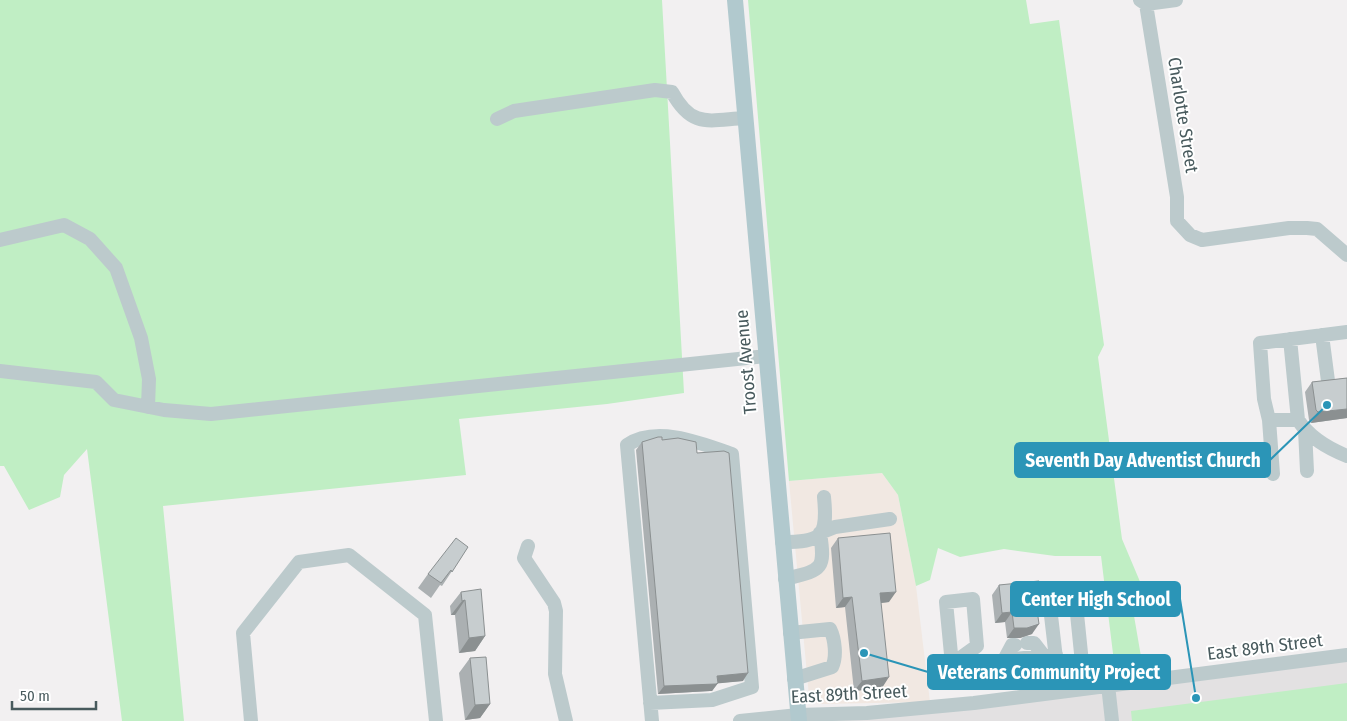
<svg xmlns="http://www.w3.org/2000/svg" width="1347" height="721" viewBox="0 0 1347 721" font-family="'Fira Sans Condensed',sans-serif">
<rect width="100%" height="100%" fill="#f2f0f1"/>
<path fill="#f1e8e2" d="M882,473L898,495L916,586L930,702L819,704L813,702L809,696L789,481Z"/>
<path fill="#e3e1e2" d="M1347,660V721H812Z"/>
<path fill="#c0eec4" d="M0,0H662L684,393L607,404L459,419L466,475L163,506L184,721H122L87,449L64,475L60,497L29,510L4,466H0Z
M748,0H1026L1030,24L1059,20L1104,345L1098,357L1122,539L1141,584L1133,610L1144,674L1116,678L1101,556H1055L1004,549L960,557L938,548L930,580L916,586L898,495L882,473L789,481Z
M1347,683V721H1132L1131,711Z"/>
<g fill="none" stroke-linecap="round" stroke-linejoin="round">
<path stroke="#bccacc" stroke-width="14" d="M1140,0L1146,4L1177,197V221L1190,235L1202,240L1289,228H1307L1317,229L1347,255
M1146,4L1176,0
M497,119L514,111L655,90L672,92C692,129 709,120 745,118
M0,240L64,225L90,239L116,268L141,338L149,379L148,407
M1347,332L1260,343L1264,399L1269,420H1298C1310,438 1327,448 1347,456
M1322,335L1328,381
M1290,339L1298,420
M0,371L96,382L114,400L164,410L211,414L766,356
M1269,420L1273,474
M1305,430L1307,471
M782,542C822,542 828,537 824,497
M528,546L524,558L554,603L556,611L555,674L566,721
M785,579C821,570 826,571 820,533L835,527L890,519
M790,633L830,629C835,639 837,657 832,667L794,679
M1027,643H1034L1044,656
M1004,660L1012,645H1015
M952,664L977,646L973,599L946,602L953,675L989,672L1004,660L1056,655
M1067,667H1057L1050,607L1076,604L1082,663L1067,667L1069,690
M1108,685L1112,721
M650,703L712,700L752,687L732,454C701,443 656,425 627,445C635,537 643,629 652,721
M251,721L243,633L299,562L349,555L425,615L436,721
M740,721L798,715L867,713L974,703L1347,655"/>
<path stroke="#b1c9ce" stroke-width="16" d="M735,0L799,721"/>
</g>
<path fill="#abb0b2" d="M1347,378V418L1311,423L1309,420L1305,392L1312,382Z
M662,440L743,681L718,683L712,691H710L658,694L636,450L642,442Z
M838,538L889,602L881,603L882,688L854,691L845,607L836,608L831,548Z
M468,547L442,586L440,585L431,598L418,588L428,574Z
M999,585L1038,615L1032,634L1020,638H1007L1005,622L995,623L992,595Z
M461,592L485,636L475,651L459,653L455,615H451L450,606Z
M470,658L490,704L480,718L465,720L459,673Z"/>
<path fill="#8b9091" d="M1347,409V418L1311,423L1318,412Z
M896,592L889,602L873,604L880,593Z
M852,597L845,607L836,608L843,598Z
M465,600L455,615H451L462,601Z
M1012,612L1005,622L995,623L1002,613Z
M1039,624L1032,634L1020,638H1007L1014,628Z
M485,636L475,651L459,653L469,638Z
M748,673L743,681L712,684L717,676Z
M889,677L882,688L854,691L862,681Z
M718,683L712,691H710L658,694L664,686Z
M490,704L480,718L465,720L475,705Z"/>
<path fill="#c7cdcf" stroke="#8b9091" d="M1347,378V409L1318,412L1316,410L1312,382Z
M658,437H662V440L678,438L696,442L697,453L724,451L729,453L748,673L717,676L718,683L716,684L664,686L642,442Z
M890,533L896,592L880,593L889,677L862,681L852,597L843,598L838,538Z
M456,538L468,547L452,572L451,570L441,583L428,574Z
M1039,581L1042,609L1037,610L1039,624L1027,628H1014L1012,612L1002,613L999,585Z
M481,589L485,636L469,638L465,600L462,601L461,592Z
M486,657L490,704L475,705L470,658Z"/>
<g text-anchor="middle" dominant-baseline="central" stroke-width="4" stroke-linejoin="round" paint-order="stroke">
<g font-size="18" fill="#485a5d" stroke="#fff">
<text transform="translate(1183 115) rotate(81)">Charlotte Street</text>
<text transform="translate(746 362) rotate(-95)">Troost Avenue</text>
<text transform="translate(1265 647) rotate(-7)">East 89th Street</text>
<text transform="translate(849 694) rotate(-3)">East 89th Street</text>
</g>
</g>
<path fill="none" stroke="#2b95b7" stroke-width="2" d="M1327 405L1270 460M1196 698L1180 599M864 653L928 672"/>
<g fill="#2b95b7" stroke="#fff" stroke-width="2">
<circle cx="1327" cy="405" r="5"/>
<circle cx="1196" cy="698" r="5"/>
<circle cx="864" cy="653" r="5"/>
</g>
<g fill="#2b95b7" stroke="#2b95b7" stroke-width="2">
<rect x="1015" y="443" width="255" height="34" rx="5"/>
<rect x="1011" y="582" width="169" height="34" rx="5"/>
<rect x="928" y="655" width="242" height="34" rx="5"/>
</g>
<g font-size="19" text-anchor="middle" font-weight="bold" fill="#fff">
<text x="1143" y="467">Seventh Day Adventist Church</text>
<text x="1096" y="606">Center High School</text>
<text x="1049" y="679">Veterans Community Project</text>
</g>
<path d="M12 701v8h84v-8" fill="none" stroke="#485a5d" stroke-width="2.5"/>
<text x="20" y="701" font-size="15" fill="#485a5d" stroke="#ffffff" stroke-width="4" paint-order="stroke">50 m</text>
</svg>
